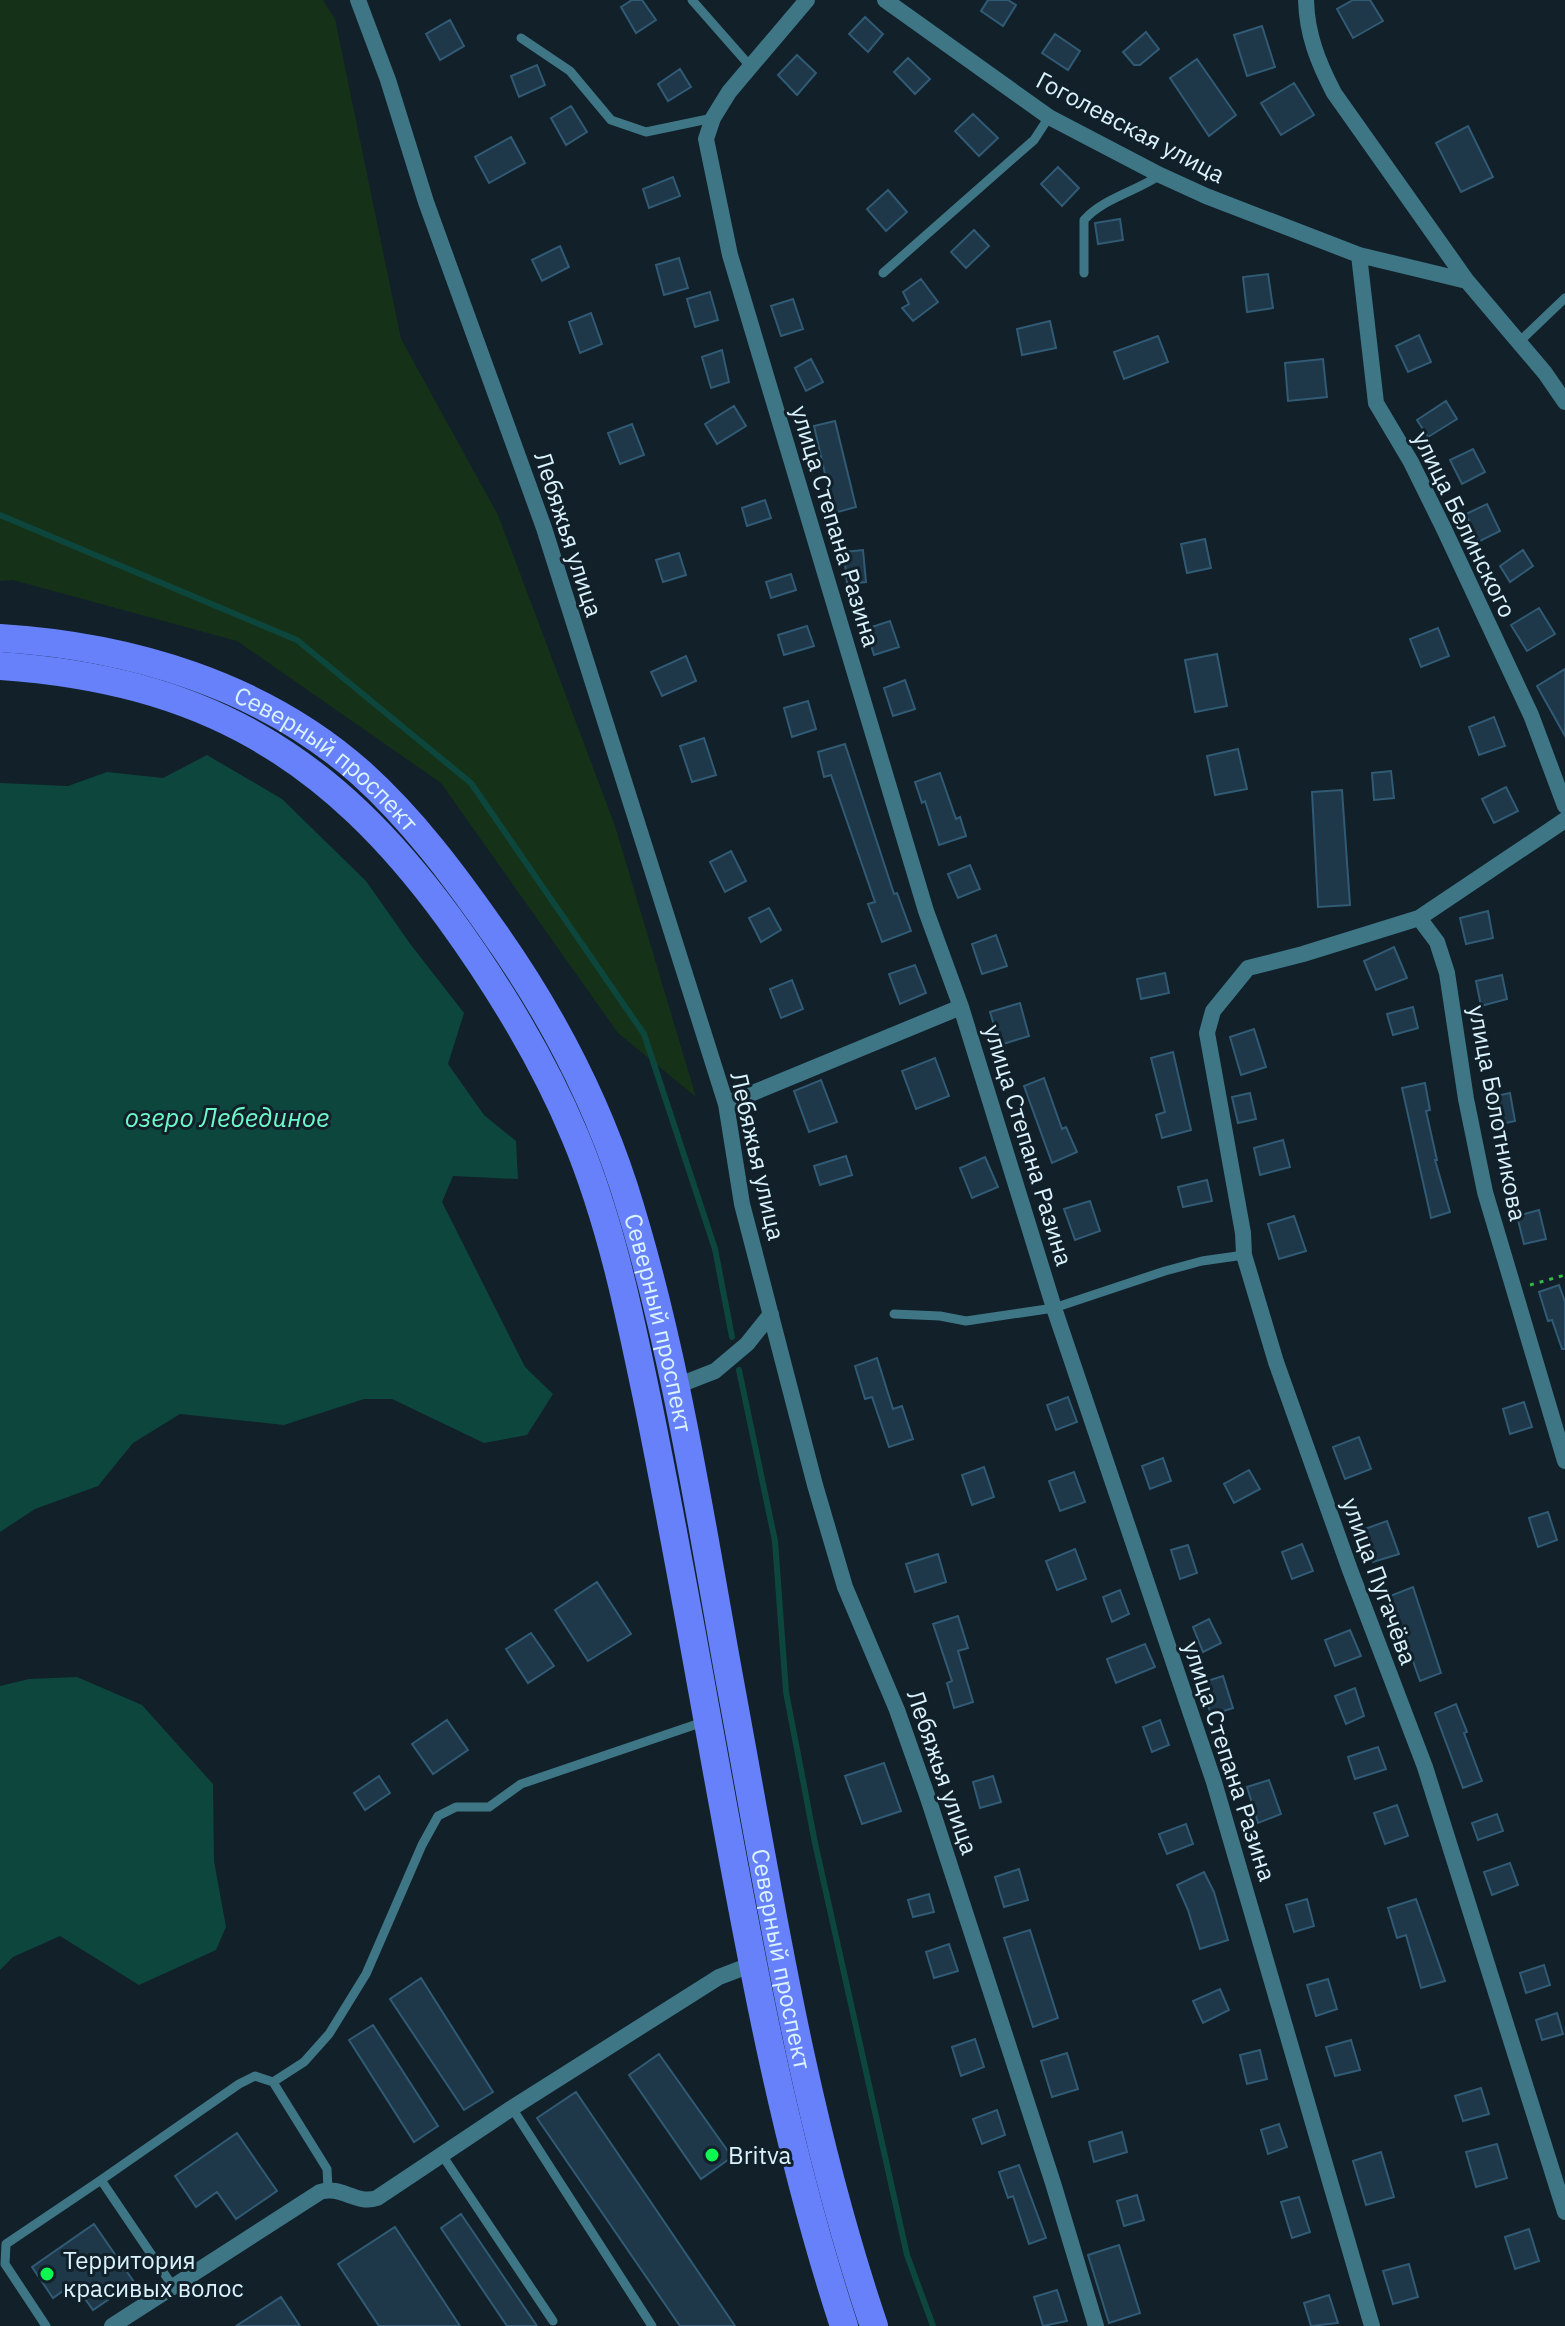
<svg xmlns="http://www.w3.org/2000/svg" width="1565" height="2326" viewBox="0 0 1565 2326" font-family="'IBM Plex Sans',sans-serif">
<rect width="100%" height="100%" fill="#112029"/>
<path fill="#153219" d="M0,0H323L335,19L401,339L498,515L615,826L696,1097L618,1033L441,783L237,641L13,580L0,581Z"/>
<path fill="#0d463c" d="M207,755L282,799L366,881L411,945L464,1013L448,1064L484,1115L516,1141L518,1179L453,1176L442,1202L525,1367L553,1394L527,1435L484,1443L392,1399H364L284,1425L180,1414L133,1443L98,1486L35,1509L0,1532V783L68,786L107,772L163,778Z
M77,1677L142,1705L213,1784L214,1861L226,1927L216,1950L139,1985L60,1936L13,1957L0,1970V1686L29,1679Z"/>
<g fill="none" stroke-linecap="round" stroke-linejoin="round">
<path stroke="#0d463c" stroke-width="6" d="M0,515L297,640L471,783L644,1034L715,1249L732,1337
M739,1370L775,1541L786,1692L815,1843L907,2255L933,2326"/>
</g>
<path fill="#1e3849" stroke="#315a74" stroke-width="2" d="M632,0H642L656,20L636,33L621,7Z
M988,0H1008L1016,5L1003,26L981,11Z
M1353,0H1370L1383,21L1353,38L1337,9Z
M865,17L883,34L868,52L849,34Z
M450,20L464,46L440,60L426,34Z
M1262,26L1275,67L1247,76L1234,35Z
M1146,32L1159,49L1140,65H1134L1123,52Z
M1055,34L1080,51L1068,70L1042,53Z
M797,55L816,73L797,95L778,75Z
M908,58L930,79L915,94L894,72Z
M1197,59L1236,115L1209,136L1170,78Z
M537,65L545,85L519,97L511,76Z
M680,69L691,87L668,101L658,84Z
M1294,83L1314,115L1281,135L1261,103Z
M571,106L587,132L566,145L551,118Z
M973,114L998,138L979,156L955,131Z
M1468,126L1493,177L1461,192L1436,143Z
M511,137L525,163L489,183L475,157Z
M1058,167L1079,188L1062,206L1041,184Z
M673,177L680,196L649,208L643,189Z
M888,190L907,212L886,231L867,209Z
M1120,219L1123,240L1098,244L1095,223Z
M974,230L989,246L966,268L951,252Z
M560,246L569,267L542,281L532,260Z
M679,258L688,288L664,295L656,265Z
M1268,274L1273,308L1247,312L1243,277Z
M921,279L938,302L913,321L902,308L909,304L903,292Z
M710,292L718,320L695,327L687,299Z
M793,299L803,329L781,336L771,306Z
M591,313L602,344L580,353L569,322Z
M1050,321L1056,348L1022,355L1017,329Z
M1419,335L1431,362L1408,372L1396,346Z
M1158,336L1168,362L1124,379L1114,352Z
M722,350L729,382L711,388L702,357Z
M811,359L823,382L806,391L795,368Z
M1323,359L1327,397L1288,401L1285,363Z
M1446,401L1457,419L1428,437L1417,420Z
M734,406L746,426L717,444L705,424Z
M835,421L856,507L834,513L814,426Z
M632,424L644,455L620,464L608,433Z
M1473,449L1485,472L1462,484L1450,460Z
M765,500L771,518L747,526L742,508Z
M1487,504L1500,531L1478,542L1466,514Z
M1205,539L1211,568L1187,573L1181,544Z
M863,550L866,582L847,584L844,552Z
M1523,550L1533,566L1510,582L1500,566Z
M679,553L686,575L663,582L656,560Z
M791,574L796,590L771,598L766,582Z
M1539,608L1555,634L1527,651L1511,625Z
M890,621L899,647L874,655L866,629Z
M807,626L814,646L784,655L778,635Z
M1438,628L1449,656L1421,667L1410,639Z
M1217,654L1227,706L1195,712L1185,660Z
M686,656L696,681L662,696L651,672Z
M1565,669V736L1537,686Z
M905,680L915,709L893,716L884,688Z
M808,701L816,729L792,737L784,708Z
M1494,717L1505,746L1479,755L1469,727Z
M704,738L716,775L692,782L680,746Z
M845,744L894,894L897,893L911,931L882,942L868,904L875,902L831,775L824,777L818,752Z
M1238,749L1247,789L1215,795L1207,756Z
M1391,771L1394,798L1374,800L1372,773Z
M940,773L956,819L960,817L966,836L939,845L925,801L922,803L915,782Z
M1506,787L1518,811L1494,823L1482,799Z
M1342,790L1350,905L1318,907L1312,792Z
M731,851L746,881L725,892L710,862Z
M970,865L980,889L958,898L948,874Z
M769,908L781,930L761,942L749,918Z
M1488,911L1493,938L1466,944L1460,918Z
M996,935L1007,966L982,974L972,944Z
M1394,947L1407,978L1376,990L1364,961Z
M915,965L926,993L900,1004L889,974Z
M1165,973L1169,993L1141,999L1137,979Z
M1502,975L1507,999L1481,1006L1476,981Z
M792,980L803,1009L781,1018L770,989Z
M1020,1003L1029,1036L1000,1045L990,1012Z
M1413,1007L1418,1028L1393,1035L1387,1014Z
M1254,1029L1266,1067L1241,1075L1230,1037Z
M1173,1052L1191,1130L1162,1138L1156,1115L1165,1112L1151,1058Z
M935,1058L949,1096L916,1109L902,1071Z
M1044,1078L1062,1129L1066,1127L1077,1152L1052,1163L1024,1086Z
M821,1080L837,1122L809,1132L794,1091Z
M1425,1083L1430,1110L1426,1111L1437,1160H1435L1450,1212L1431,1218L1402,1088Z
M1250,1093L1256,1119L1238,1123L1232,1097Z
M1510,1093L1515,1121L1492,1126L1487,1098Z
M1283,1140L1290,1167L1260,1175L1254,1148Z
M846,1156L852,1175L820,1185L814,1166Z
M985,1157L998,1187L972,1198L960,1168Z
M1207,1180L1212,1201L1183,1207L1178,1187Z
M1090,1201L1100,1231L1075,1240L1064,1209Z
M1539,1210L1546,1239L1524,1244L1517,1216Z
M1294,1216L1306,1251L1279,1259L1268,1224Z
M1559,1285L1565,1302V1349H1562L1552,1320L1548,1321L1539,1292Z
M877,1358L893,1409L902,1406L913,1439L889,1447L872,1397L865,1399L855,1366Z
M1068,1397L1077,1422L1056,1430L1047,1405Z
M1524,1402L1532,1427L1510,1434L1503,1409Z
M1359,1437L1371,1469L1345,1479L1333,1447Z
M1163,1458L1171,1481L1150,1489L1142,1466Z
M984,1467L994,1497L972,1505L962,1475Z
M1249,1470L1260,1489L1234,1503L1224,1484Z
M1074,1472L1085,1502L1060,1511L1049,1481Z
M1548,1512L1557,1540L1538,1547L1529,1518Z
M1387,1521L1399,1554L1373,1562L1362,1530Z
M1302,1544L1313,1571L1292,1579L1282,1552Z
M1188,1545L1197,1573L1180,1579L1171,1550Z
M1075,1549L1086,1579L1057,1590L1046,1561Z
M938,1554L946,1582L915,1592L906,1564Z
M597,1582L631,1634L588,1661L555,1610Z
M1413,1587L1441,1673L1420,1681L1390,1596Z
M1120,1590L1129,1614L1112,1622L1103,1597Z
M958,1616L968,1648L958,1651L973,1702L954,1708L947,1683L952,1681L933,1624Z
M1209,1619L1221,1643L1203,1652L1193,1627Z
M1350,1630L1361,1656L1335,1666L1325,1640Z
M531,1633L554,1666L528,1683L506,1649Z
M1145,1644L1155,1667L1116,1683L1107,1659Z
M1223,1676L1233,1708L1211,1715L1201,1683Z
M1355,1688L1364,1716L1346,1724L1335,1696Z
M1456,1704L1467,1732L1464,1733L1482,1781L1463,1788L1435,1713Z
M447,1720L468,1750L433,1774L412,1744Z
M1160,1720L1169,1745L1152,1752L1143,1727Z
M1378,1747L1386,1769L1355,1779L1348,1757Z
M884,1763L901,1811L862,1824L845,1776Z
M379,1776L390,1793L365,1810L354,1793Z
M993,1776L1001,1802L980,1808L973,1782Z
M1269,1780L1281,1814L1258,1823L1247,1787Z
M1397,1805L1408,1836L1385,1844L1374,1813Z
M1497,1814L1503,1831L1478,1840L1472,1823Z
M1186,1824L1193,1844L1167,1854L1159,1834Z
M1510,1863L1518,1885L1492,1895L1484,1872Z
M1019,1869L1028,1900L1004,1907L995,1877Z
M1204,1872L1214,1892L1228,1940L1200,1949L1188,1910L1177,1885Z
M929,1894L934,1912L913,1917L908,1900Z
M1307,1899L1314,1926L1294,1932L1286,1905Z
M1416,1899L1445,1981L1421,1988L1406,1935L1397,1938L1388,1908Z
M1030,1930L1058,2018L1033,2027L1004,1938Z
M949,1944L958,1971L934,1978L926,1952Z
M1544,1965L1550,1985L1526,1993L1520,1973Z
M421,1978L493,2092L464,2110L390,1999Z
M1328,1979L1337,2009L1316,2016L1307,1985Z
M1220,1989L1229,2010L1203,2023L1193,2001Z
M1557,2013L1563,2034L1542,2040L1536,2020Z
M373,2025L438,2126L414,2142L349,2040Z
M975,2039L984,2067L961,2076L952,2047Z
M1351,2040L1360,2070L1335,2076L1326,2047Z
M1260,2050L1267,2079L1247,2084L1240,2055Z
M1067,2053L1078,2089L1052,2097L1041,2061Z
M659,2054L732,2157L701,2179L629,2075Z
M1481,2088L1489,2114L1463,2121L1455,2096Z
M576,2092L735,2326H680L537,2118Z
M997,2110L1005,2135L982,2144L973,2119Z
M1279,2124L1287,2147L1268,2154L1261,2130Z
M1122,2132L1127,2152L1094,2162L1089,2142Z
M237,2133L277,2191L236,2219L217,2192L196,2207L175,2176Z
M1497,2144L1507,2178L1476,2187L1466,2152Z
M1381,2152L1394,2197L1366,2205L1353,2161Z
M1019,2165L1046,2238L1029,2244L1013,2196L1008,2198L999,2172Z
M1137,2195L1144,2220L1124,2226L1117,2201Z
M1299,2197L1310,2232L1292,2238L1281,2202Z
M461,2214L537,2326H507L441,2228Z
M94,2224L134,2282L93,2310L74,2283L53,2298L32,2267Z
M395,2227L460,2326H379L338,2264Z
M1529,2229L1539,2261L1515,2269L1505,2237Z
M1119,2245L1140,2313L1109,2323L1088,2255Z
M1409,2264L1418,2297L1393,2304L1383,2271Z
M1057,2290L1067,2321L1043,2326L1034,2297Z
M1329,2295L1338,2323L1311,2326L1304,2303Z
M281,2297L300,2326H236Z"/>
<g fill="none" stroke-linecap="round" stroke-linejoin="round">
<path stroke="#35b746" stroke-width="3" stroke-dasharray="4 6" stroke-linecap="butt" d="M1530,1285L1565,1275"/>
<path stroke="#3e7686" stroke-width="9" d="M692,0L750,66
M521,38L570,71L611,120L646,132L713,118
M883,273L1034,140L1049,117
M1084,273V220C1104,198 1135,192 1160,175
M1518,343L1565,298
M894,1314L940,1316L966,1321L1054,1308L1165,1271L1202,1261L1244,1255
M512,2108L652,2326
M442,2155L553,2321
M101,2180L239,2084L255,2076L273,2082
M328,2189L327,2169L273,2082L304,2062L329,2034L366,1974L422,1845L438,1816L456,1807H489L521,1784L706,1721
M46,2326L5,2264L6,2244L101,2180L172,2285"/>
<path stroke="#3e7686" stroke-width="16" d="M358,0L388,80L426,202L544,528L726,1104L742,1204L815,1485L845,1587L897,1710L928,1798L1053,2183L1096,2326
M807,0L729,92L713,118L706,139L730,255L926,911L961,1007L1054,1308L1214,1782L1372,2326
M885,0L1049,117L1160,175L1206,196L1359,255L1467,281
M1306,0C1307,35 1318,62 1334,93L1467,281L1545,373L1565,402
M1359,255L1376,403L1411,462L1444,529L1531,715L1565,806
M1565,820L1419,918L1303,954L1248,968L1213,1011L1207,1033L1243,1233L1244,1255L1276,1362L1350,1570L1425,1767L1565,2212
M1419,918L1437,942L1447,973L1466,1099L1485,1192L1565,1461
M726,1104L961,1007
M674,1387L715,1371L747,1344L771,1314
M112,2326L320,2192C341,2185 356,2205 377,2198L512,2108L719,1977L753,1964"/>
<g stroke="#6681f9" stroke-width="28">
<path id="s1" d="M0,638C130,646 262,685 361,773C412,819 454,875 493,931C549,1010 594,1095 624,1187C675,1347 700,1517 730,1682C770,1898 803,2117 874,2326"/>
<path d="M0,666C203,680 330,755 449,918C499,987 542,1057 575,1136C611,1222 630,1316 649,1408C669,1507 687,1606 705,1706C743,1914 778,2125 844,2326"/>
</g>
</g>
<g fill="#0ef651" stroke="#112029" stroke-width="3">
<circle cx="712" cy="2155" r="8"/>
<circle cx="47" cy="2274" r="8"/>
</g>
<g text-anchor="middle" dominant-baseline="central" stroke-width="6" stroke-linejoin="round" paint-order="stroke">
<g font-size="24" fill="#daf3fe" stroke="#112029">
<text transform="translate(1131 127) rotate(28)">Гоголевская улица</text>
<text transform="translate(1465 524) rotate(64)">улица Белинского</text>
<text transform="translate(836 526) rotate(73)">улица Степана Разина</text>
<text transform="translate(569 534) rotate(72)">Лебяжья улица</text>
<text stroke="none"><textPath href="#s1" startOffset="356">Северный проспект</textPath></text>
<text transform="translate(1498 1113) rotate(79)">улица Болотникова</text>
<text transform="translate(1029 1145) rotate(73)">улица Степана Разина</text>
<text transform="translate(758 1156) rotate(77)">Лебяжья улица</text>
<text stroke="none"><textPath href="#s1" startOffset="1028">Северный проспект</textPath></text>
<text transform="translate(1380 1581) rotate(70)">улица Пугачёва</text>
<text transform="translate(1230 1761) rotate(72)">улица Степана Разина</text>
<text transform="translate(943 1772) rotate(71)">Лебяжья улица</text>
<text stroke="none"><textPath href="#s1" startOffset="1676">Северный проспект</textPath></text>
</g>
<g font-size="24" fill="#daf3fe" stroke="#112029" text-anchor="start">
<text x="728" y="2155">Britva</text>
<text x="63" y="2260">Территория<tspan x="63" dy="28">красивых волос</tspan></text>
</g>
<g font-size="26" font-style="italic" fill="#6df9c8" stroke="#112029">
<text x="227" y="1117">озеро Лебединое</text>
</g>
</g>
</svg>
